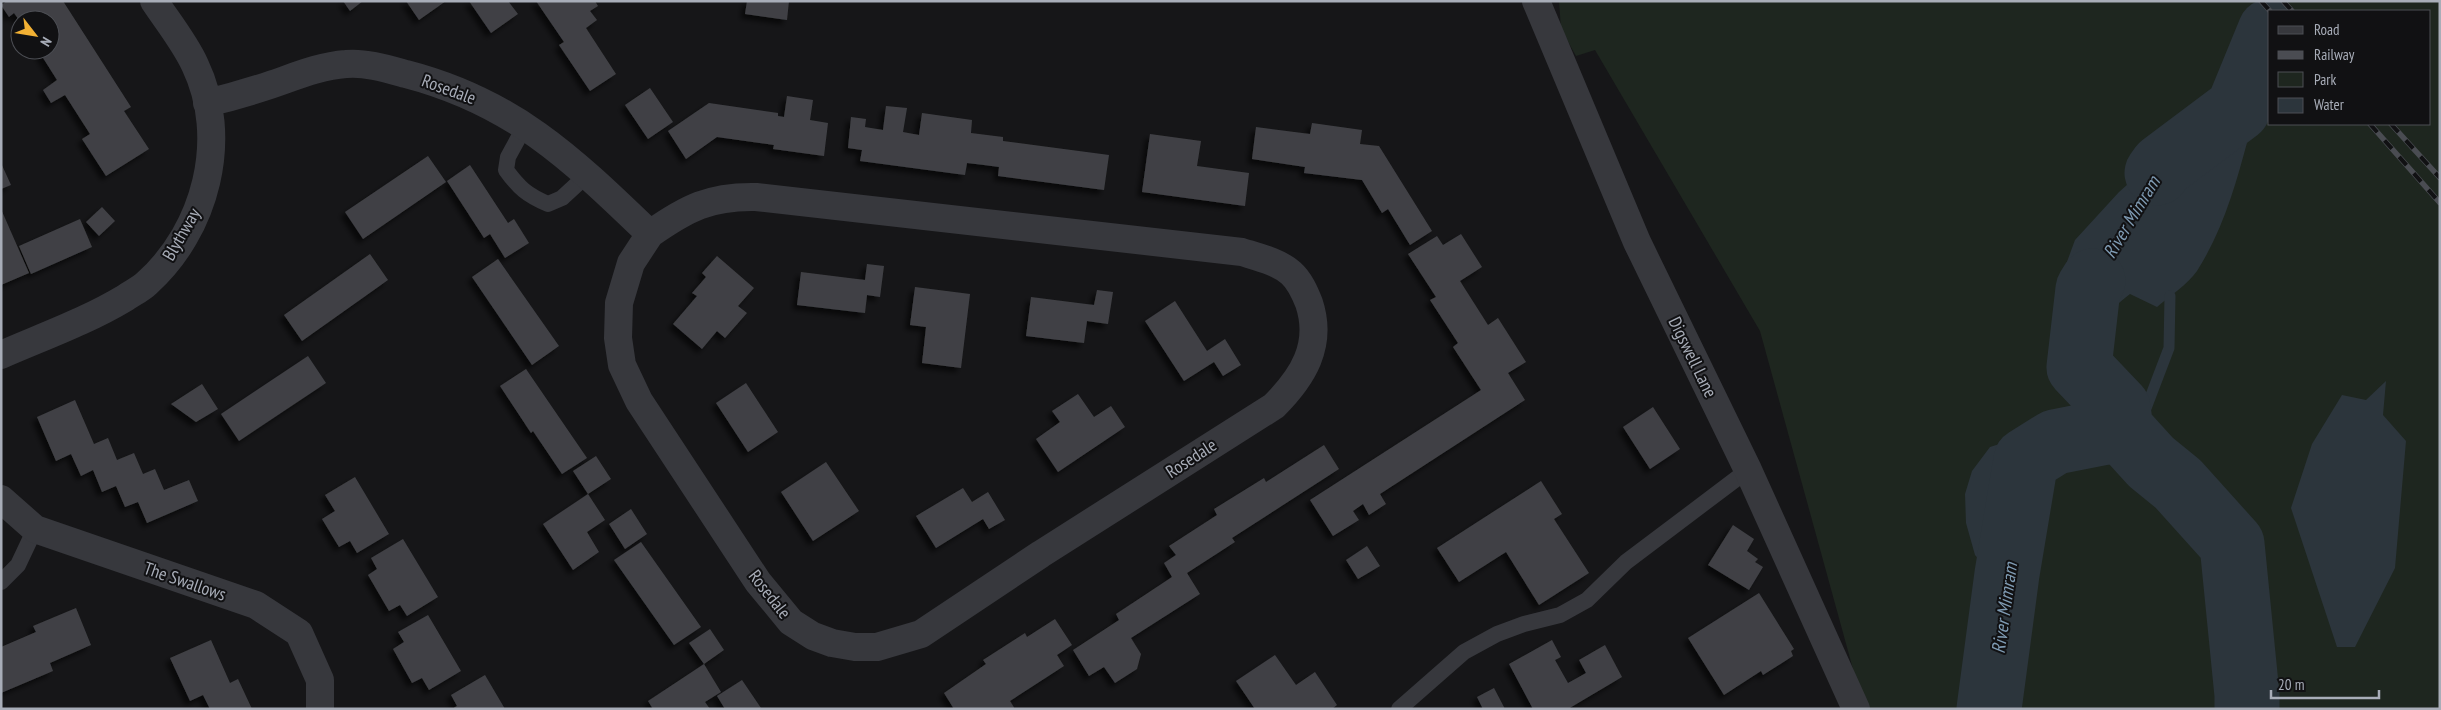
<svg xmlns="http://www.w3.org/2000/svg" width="2441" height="710" viewBox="0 0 2441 710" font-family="'PT Sans Narrow',sans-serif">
<defs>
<filter id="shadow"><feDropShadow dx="-4.5" dy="4.5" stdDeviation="2.5" flood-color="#0009"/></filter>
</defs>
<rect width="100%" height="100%" fill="#161618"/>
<path fill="#1e261f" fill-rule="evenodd" d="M1559,1H2440V709H1864L1760,331L1595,50L1576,56L1561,29ZM2270,11H2430V124H2270Z"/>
<path fill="#2c353c" d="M2207,114L2228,118L2248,139C2236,184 2223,230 2197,271C2188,284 2170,296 2157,307L2130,294C2098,318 2093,335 2081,371L2069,357L2061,337L2057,289L2075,240L2119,192Z
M2386,381L2383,415L2406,441L2395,568L2355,647H2337L2291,508L2312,444L2342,395L2366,400Z
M2043,430L2055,442L2041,456L2021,596L2008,594L1975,555L1966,523L1965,494L1972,471L1990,447Z"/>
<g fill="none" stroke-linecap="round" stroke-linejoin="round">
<path stroke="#2c353c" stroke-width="11" d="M2121,429L2140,424L2169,348L2170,296"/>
<path stroke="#2c353c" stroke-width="65" d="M2157,173L2162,166L2238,109L2270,31
M2093,281L2088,289L2079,367L2118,408L2121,429L2151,462L2178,484L2232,544L2247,695V709
M1989,709L2007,574L2026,460L2055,442L2121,429"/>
</g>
<path fill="#404145" filter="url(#shadow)" d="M7,1H63L131,107L124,111L149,149L106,176L82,139L90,134L65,95L51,103L43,90L57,80L38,50H50V20H19L14,13L9,17L1,5Z
M343,1H363L350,11Z
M406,1H446L419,20Z
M469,1H508L518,14L491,33Z
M536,1H595L598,6L590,11L597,20L586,28L616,74L590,91L559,45L564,42Z
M747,1H789L787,20L745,14Z
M650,88L673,122L648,139L625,105Z
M787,96L813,100L810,120L828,123L824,156L773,149L774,145L717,137L686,159L668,131L709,103L778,113V116L784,117Z
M886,106L907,108L903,132L919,135L922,113L972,120L971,133L1003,137V141L1109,155L1104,190L998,176L999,167L984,165L967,163L965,175L860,161L862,150L848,148L851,117L866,119L865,127L883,130Z
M1312,123L1362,130L1360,144L1379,146L1432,231L1410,245L1388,209L1382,213L1362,180L1304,173L1305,167L1252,159L1256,127L1310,134Z
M1150,134L1201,141L1197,166L1249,173L1245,206L1142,192Z
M428,156L446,182L363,239L345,212Z
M1,163L11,185L1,189Z
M470,165L508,223L514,219L529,243L505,258L490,234L484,238L447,181Z
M102,207L115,221L99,236L86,222Z
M1,209L29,273L1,285Z
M80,219L92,247L31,274L19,246Z
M1461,234L1482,267L1460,281L1488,325L1498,318L1526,362L1508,373L1525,400L1380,494L1386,504L1369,515L1363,504L1353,511L1359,520L1333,536L1310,500L1481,390L1453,347L1458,343L1430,300L1436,297L1408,254L1437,236L1443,245Z
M370,254L388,280L302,341L284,315Z
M717,256L754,288L738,306L747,313L725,338L717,331L702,349L673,324L697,296L692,293L706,277L702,273Z
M498,259L559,346L532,365L472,277Z
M867,264L884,266L880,297L867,295L865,313L797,305L801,272L865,280Z
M915,287L970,294L961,368L922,363L926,327L910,325Z
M1097,290L1113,292L1108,324L1087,321L1084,343L1026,336L1031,297L1094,305Z
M1175,301L1207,351L1225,339L1241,365L1223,376L1214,362L1184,381L1145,321Z
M308,356L326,383L239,441L221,414Z
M526,369L587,458L562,474L533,431L531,433L500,386Z
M746,383L778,432L748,452L716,403Z
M202,384L218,409L196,422L171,404Z
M1078,394L1094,417L1111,406L1125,427L1058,472L1036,439L1060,422L1052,411Z
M75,400L94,444L108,438L117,460L134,453L143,474L155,469L164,490L189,480L198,501L147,523L138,502L125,507L116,486L102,492L93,470L81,476L71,454L56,461L37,417Z
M1653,407L1680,449L1650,469L1623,427Z
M1324,445L1339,469L1232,538L1235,542L1187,573L1200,594L1131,638L1141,654L1137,669L1115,683L1104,667L1089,676L1073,650L1119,620L1116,614L1172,577L1164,563L1176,555L1169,546L1217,515L1214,509L1264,478L1266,482Z
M596,456L611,479L588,494L573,471Z
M826,462L859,511L813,541L781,492Z
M355,477L389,534L357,553L350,541L339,547L322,519L335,511L325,495Z
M1541,481L1562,514L1554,519L1589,573L1539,605L1506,552L1459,582L1437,548Z
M963,488L972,502L988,492L1005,520L989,529L983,519L936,548L916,516Z
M588,494L605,520L587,532L599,552L573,570L543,524Z
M631,509L647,534L625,549L609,524Z
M1733,525L1754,539L1747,551L1758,559L1755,562L1763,567L1749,590L1708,565Z
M403,539L438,597L407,616L400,605L389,611L368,575L377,569L371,558Z
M641,542L701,627L674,645L614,560Z
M1367,546L1380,566L1358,579L1346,560Z
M1759,593L1794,649L1791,651L1793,656L1763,675L1761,671L1724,695L1688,638Z
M76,608L91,645L50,663L53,671L1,693V647L36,632L33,626Z
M428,615L461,671L429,690L422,678L412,683L393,649L404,642L398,632Z
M1055,619L1072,645L1057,655L1064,666L1010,701L1015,709H954L944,693L986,664L983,660L1025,633L1027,637Z
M710,629L724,650L704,664L689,643Z
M211,640L230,683L238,679L252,709H210L203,695L190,701L170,658Z
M1552,640L1561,657L1555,660L1568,683L1586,673L1579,660L1605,645L1622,677L1568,709H1533L1509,664Z
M1275,655L1296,685L1315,672L1337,705L1332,709H1255L1236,681Z
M704,664L721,692L705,702L710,709H653L648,701Z
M485,675L505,709H452L457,706L451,695Z
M742,680L761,708L725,709L717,696Z
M1494,688L1505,709H1483L1477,697Z"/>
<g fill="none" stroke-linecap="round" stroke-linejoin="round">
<path stroke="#37383d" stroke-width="16" d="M525,126L508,157L506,170C519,188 527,195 548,204L562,198L588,174
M1,582L18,565L35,529
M1399,709L1464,652L1497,634L1524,624L1560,615L1587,600L1626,562L1748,470"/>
<path stroke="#37383d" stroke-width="28" d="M1536,1L1637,242L1748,470L1856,709
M207,103C228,98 249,92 270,85C294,77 319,66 346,64C365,62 388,69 406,74C514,102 572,159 650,234L631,263L619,303L618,338L622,365L639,401L758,582L791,622L813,636L832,643L855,647H877L921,634L1041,554L1274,406C1303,377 1323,345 1309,303C1305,293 1300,281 1291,273C1279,262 1258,257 1242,252L756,197C710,196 687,208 650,234
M1,355C42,337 87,321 125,298C132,293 141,289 147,283C206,230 230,138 195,65C185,43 168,22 154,1
M1,499L35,529L256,605L299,633L320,680V709"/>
<defs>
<path id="rail" d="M2261,1L2270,11
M2283,1L2292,11
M2370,124L2440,203
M2391,124L2440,178"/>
</defs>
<use href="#rail" stroke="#4a4c52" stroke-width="5.5"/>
<use href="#rail" stroke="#111113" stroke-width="4" stroke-dasharray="11" stroke-linecap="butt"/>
</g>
<g text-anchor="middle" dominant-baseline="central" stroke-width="4" stroke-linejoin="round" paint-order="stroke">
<g font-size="18" fill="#a8adb8" stroke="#111113">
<text transform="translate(449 89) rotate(20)">Rosedale</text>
<text transform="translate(181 234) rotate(-60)">Blythway</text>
<text transform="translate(1693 357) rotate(64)">Digswell Lane</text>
<text transform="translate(1191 458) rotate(-33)">Rosedale</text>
<text transform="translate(185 581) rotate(19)">The Swallows</text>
<text transform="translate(770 594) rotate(52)">Rosedale</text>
</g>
<g font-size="19" font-style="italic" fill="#7f9bb3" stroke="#111113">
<text transform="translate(2131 217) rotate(-59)">River Mimram</text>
<text transform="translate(2004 608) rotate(-82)">River Mimram</text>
</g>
</g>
<rect width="2441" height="710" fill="none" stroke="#a8adb8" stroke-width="5"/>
<rect x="2268" y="10" width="162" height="115" fill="#111113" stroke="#4d4f55"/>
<rect x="2278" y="26" width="25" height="8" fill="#37383d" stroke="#4d4f55"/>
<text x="2314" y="35" font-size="15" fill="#a8adb8">Road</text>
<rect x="2278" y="51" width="25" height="8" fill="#4a4c52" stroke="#4d4f55"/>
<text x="2314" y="60" font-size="15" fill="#a8adb8">Railway</text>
<rect x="2278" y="72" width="25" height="15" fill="#1e261f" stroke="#4d4f55"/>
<text x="2314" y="85" font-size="15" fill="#a8adb8">Park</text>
<rect x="2278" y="98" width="25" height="15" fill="#2c353c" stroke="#4d4f55"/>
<text x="2314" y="110" font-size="15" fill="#a8adb8">Water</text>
<g transform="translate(35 35) rotate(121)"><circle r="24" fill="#111113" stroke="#4d4f55"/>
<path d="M0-4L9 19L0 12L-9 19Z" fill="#f2b134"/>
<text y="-8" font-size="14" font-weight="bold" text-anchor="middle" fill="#a8adb8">N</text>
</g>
<path d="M2271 690v8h108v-8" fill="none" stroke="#a8adb8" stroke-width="2.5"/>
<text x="2278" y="690" font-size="15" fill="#a8adb8" stroke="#111113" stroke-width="4" paint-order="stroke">20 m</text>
</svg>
